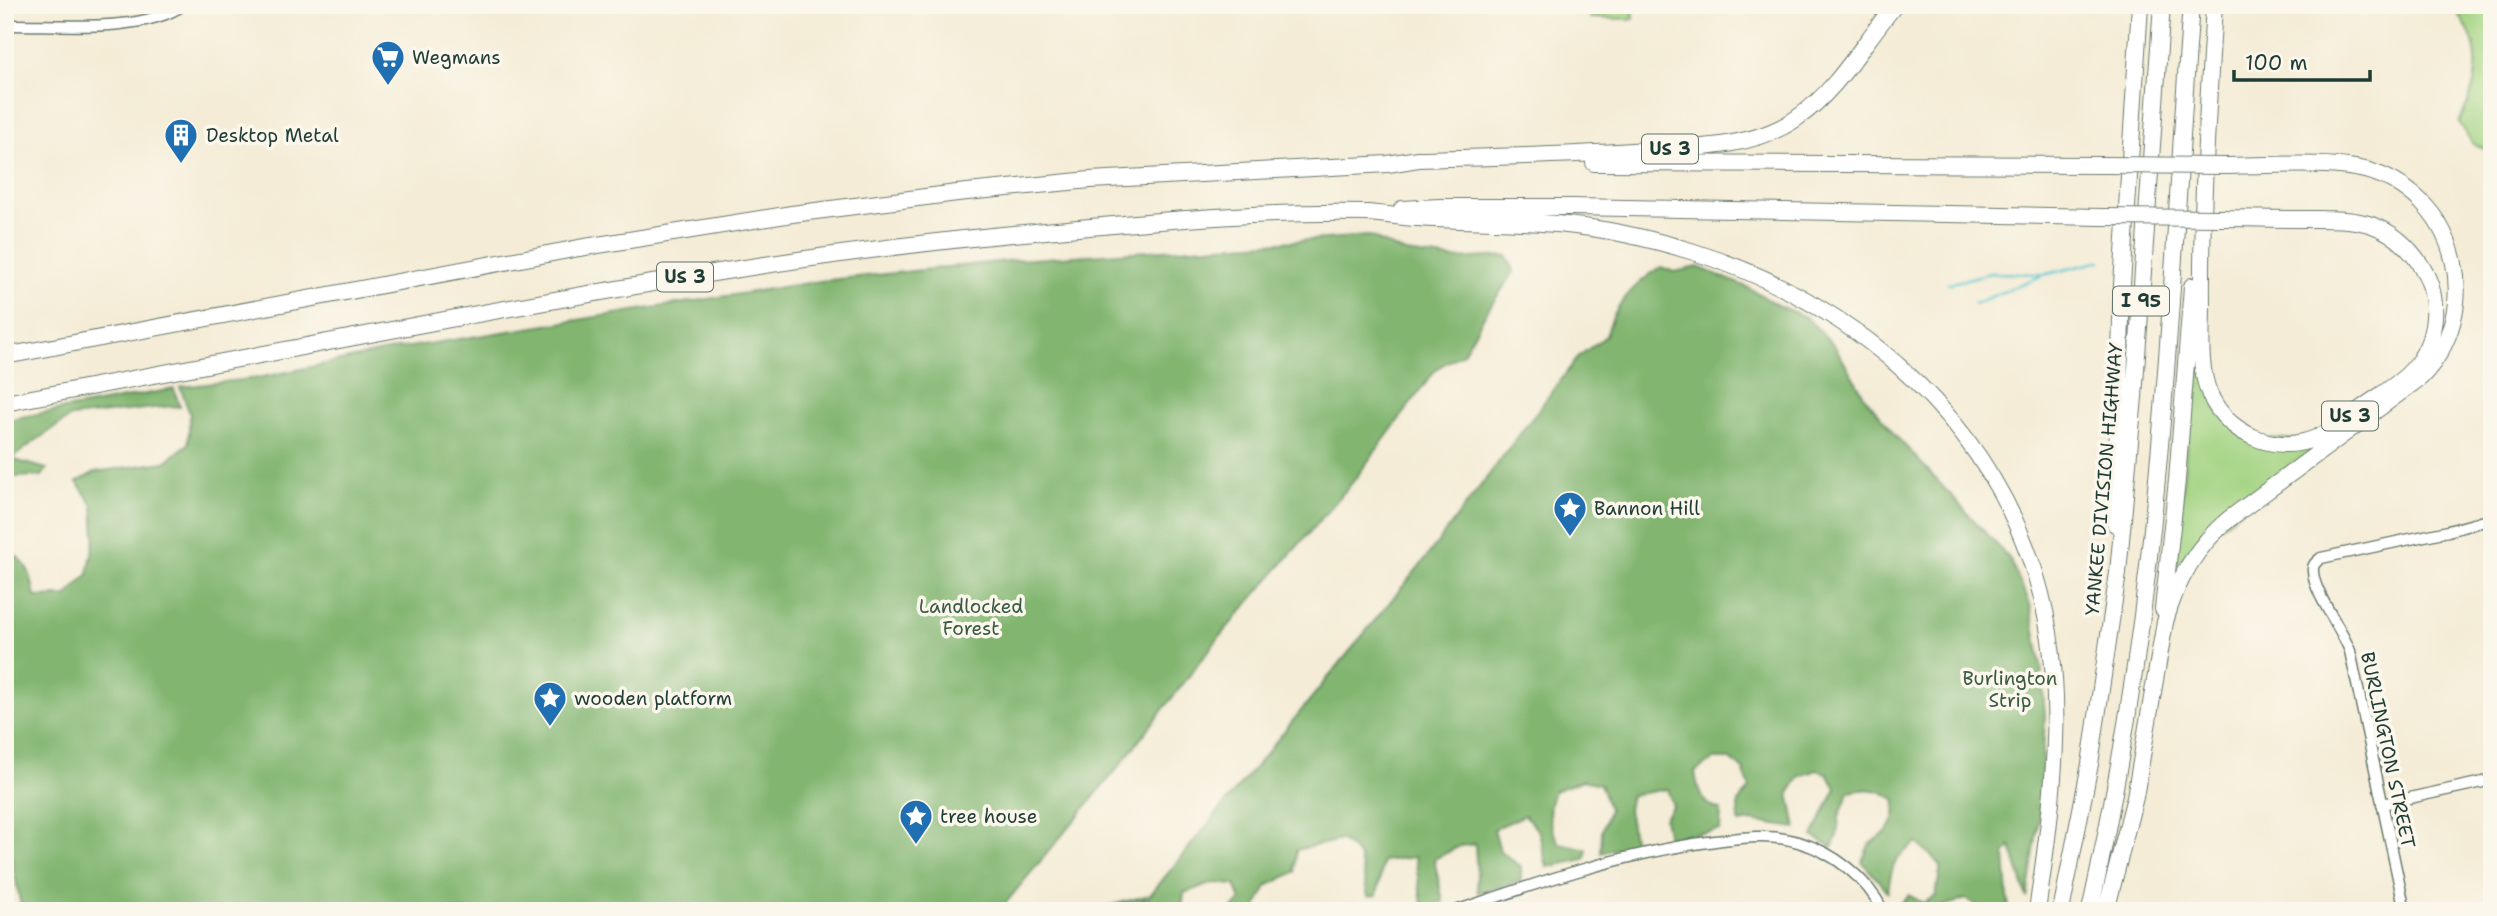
<svg xmlns="http://www.w3.org/2000/svg" width="2497" height="916" viewBox="0 0 2497 916" font-family="'Shantell Sans',sans-serif">
<rect width="100%" height="100%" fill="#fbf7ec"/>
<filter id="ink" filterUnits="userSpaceOnUse"><feTurbulence type="fractalNoise" baseFrequency=".0143" numOctaves="2"/><feDisplacementMap in="SourceGraphic" scale="14" xChannelSelector="R" yChannelSelector="G"/><feConvolveMatrix kernelMatrix="1 2 1 2 8 2 1 2 1" color-interpolation-filters="sRGB"/></filter>
<filter id="wash" filterUnits="userSpaceOnUse"><feTurbulence type="fractalNoise" baseFrequency=".00686" numOctaves="4" result="noise"/><feDisplacementMap in="SourceGraphic" scale="28" xChannelSelector="R" yChannelSelector="G"/><feGaussianBlur stdDeviation="1.57" result="paint"/><feColorMatrix in="noise" values="0 0 0 0 0 0 0 0 0 0 0 0 0 0 0 0 0 1.4 0 .05"/><feComposite in="paint" operator="in"/></filter>
<g filter="url(#wash)">
<rect width="100%" height="100%" fill="#f4ecd6"/>
<path fill="#a2d381" stroke="#60885a" stroke-width="2" d="M1590,5H1633V19L1590,18Z
M2450,5H2492V153L2473,144L2459,122C2481,80 2486,42 2450,5Z
M2195,342L2197,362L2241,437L2324,441L2188,554L2178,566L2176,565Z"/>
<path fill="#81b56f" stroke="#507952" stroke-width="2" d="M1369,236L1405,253L1454,259L1507,256L1514,272L1487,311L1463,353L1437,368L1352,483L1220,636L1117,769L999,911H22L5,826V547C27,563 31,570 35,597L67,596L88,574L95,538L93,505L77,482L95,472L165,462L188,444L190,414L180,387L258,378L397,349L820,281L1016,260Z
M1661,267L1674,272L1698,267L1749,288L1779,306L1806,317L1834,345L1865,397L1894,434L2009,558L2030,604L2041,664L2045,717L2039,818L2027,898L2011,846L2005,855L2009,911H1982L1979,907L1966,899L1927,911H1892L1909,895L1923,903L1936,896L1941,865L1917,843C1894,857 1891,866 1888,892L1862,862L1869,845L1888,831L1895,818L1896,800C1881,789 1868,787 1849,792L1839,817L1837,837L1832,847L1813,836L1836,788L1827,773L1817,770L1800,776L1789,793L1796,828L1751,821L1739,823L1738,803L1750,788L1743,770L1731,759H1714L1695,772C1698,791 1700,805 1721,810L1720,830L1668,838L1664,818L1673,806L1667,789L1631,795L1628,809L1634,844L1601,853L1602,831L1609,809L1600,784L1583,780L1554,791C1546,812 1548,824 1559,843L1587,849L1585,859L1547,867L1539,832L1525,815L1494,829L1500,851L1521,867V881L1478,893L1475,844L1460,846L1434,859L1443,902L1423,910L1415,857L1383,861L1377,895L1368,896L1359,856L1341,840L1296,850L1295,872L1267,886L1256,907L1259,911H1230L1241,900L1235,885L1214,883L1184,893L1182,911H1137L1422,563L1579,356L1606,336C1614,306 1635,283 1661,267Z
M174,389L180,407L172,406L71,417L35,441L11,459L47,469L42,476L5,477V420Z
M1146,896L1135,911H1090Z"/>
<g fill="none" stroke-linecap="round" stroke-linejoin="round">
<path stroke="#5bc7d3" stroke-width="2.5" d="M1948,284L1990,273L2041,274
M1974,304L2043,275L2101,261"/>
</g>
</g>
<g filter="url(#ink)">
<g fill="none" stroke-linecap="round" stroke-linejoin="round">
<defs>
<path id="minor" d="M5,25C55,24 142,34 183,5
M2382,804L2492,780
M1456,911C1539,882 1621,854 1708,842C1738,838 1769,833 1798,842C1833,852 1867,878 1883,911
M2405,911L2350,651C2342,629 2313,592 2313,571C2312,565 2316,562 2321,558L2448,531L2492,519"/>
<path id="highway" d="M2214,5C2208,106 2201,205 2202,306C2202,334 2198,368 2210,395C2228,434 2275,455 2316,438C2334,431 2349,417 2365,406C2380,395 2398,385 2411,371C2438,342 2442,297 2420,264C2408,246 2392,232 2372,225C2350,218 2326,219 2303,219C2275,219 2247,218 2219,218
M1594,163L2106,165
M1402,209L1439,207H1572L2102,217
M5,356L579,248L792,214L957,193L1090,180L1388,164L1418,159C1489,157 1560,156 1632,151C1685,148 1752,150 1797,118C1838,90 1863,43 1895,5
M5,403C143,377 281,351 418,325C623,287 828,250 1035,232C1145,222 1256,211 1366,213C1383,214 1400,217 1417,218C1463,221 1510,220 1557,224C1603,228 1649,238 1694,252C1846,300 1975,405 2030,558C2071,671 2054,794 2037,911
M2115,524L2122,285L2140,5
M2163,609L2177,480L2192,286
M2061,911L2090,764L2118,573L2134,397L2162,5
M2090,911C2115,797 2135,682 2148,566C2169,380 2177,192 2191,5
M2106,911L2135,797L2165,622C2176,582 2196,546 2229,519L2421,377C2484,312 2461,201 2372,172C2334,160 2265,166 2223,166"/>
</defs>
<use href="#minor" stroke="#6a7a6d" stroke-width="13"/>
<use href="#highway" stroke="#6a7a6d" stroke-width="18"/>
<use href="#minor" stroke="#fff" stroke-width="10"/>
<use href="#highway" stroke="#fff" stroke-width="16"/>
<defs>
<path id="highway-bridge" d="M2106,165L2223,166
M2102,217L2219,218"/>
</defs>
<use href="#highway-bridge" stroke="#6a7a6d" stroke-width="18" stroke-linecap="butt"/>
<use href="#highway-bridge" stroke="#fff" stroke-width="16"/>
</g>
</g>
<defs>
<symbol id="supermarket-pin" viewBox="-11 -11 22 30"><path d="M0 17L-7.5 6A9.5 9.5 0 1 1 7.5 6Z" fill="#1f6fb2" stroke="#fbf7ec"/><path d="M-6-5.5h2.5l.6 2H6L4.5 2H-2.5L-4.4-4H-6ZM-1.5 3.2a1.3 1.3 0 1 0 .1 0ZM3 3.2a1.3 1.3 0 1 0 .1 0Z" fill="#fff"/></symbol>
<symbol id="building-pin" viewBox="-11 -11 22 30"><path d="M0 17L-7.5 6A9.5 9.5 0 1 1 7.5 6Z" fill="#1f6fb2" stroke="#fbf7ec"/><path d="M-4-6H4V6H1V3H-1V6H-4ZM-2.5-4.3h1.7v1.8h-1.7ZM.8-4.3h1.7v1.8H.8ZM-2.5-1h1.7V.8h-1.7ZM.8-1h1.7V.8H.8Z" fill="#fff"/></symbol>
<symbol id="sight-pin" viewBox="-11 -11 22 30"><path d="M0 17L-7.5 6A9.5 9.5 0 1 1 7.5 6Z" fill="#1f6fb2" stroke="#fbf7ec"/><path d="M0-6L1.8-2.2L6-1.7L2.9 1.2L3.7 5.4L0 3.3L-3.7 5.4L-2.9 1.2L-6-1.7L-1.8-2.2Z" fill="#fff"/></symbol>
</defs>
<g fill-rule="evenodd">
<use href="#supermarket-pin" x="369" y="38" width="38" height="52"/>
<use href="#building-pin" x="162" y="116" width="38" height="52"/>
<use href="#sight-pin" x="1551" y="489" width="38" height="52"/>
<use href="#sight-pin" x="531" y="679" width="38" height="52"/>
<use href="#sight-pin" x="897" y="797" width="38" height="52"/>
</g>
<g text-anchor="middle" dominant-baseline="central" stroke-width="7" stroke-linejoin="round" paint-order="stroke">
<g fill="#fbf7ec" stroke="#61756b" stroke-width="2">
<rect x="1642" y="134.5" width="56" height="29" rx="5"/>
<rect x="657" y="262.5" width="56" height="29" rx="5"/>
<rect x="2113" y="286.5" width="56" height="29" rx="5"/>
<rect x="2322" y="401.5" width="56" height="29" rx="5"/>
</g>
<g font-size="18" font-weight="bold" fill="#1f3d34">
<text x="1670" y="149">US 3</text>
<text x="685" y="277">US 3</text>
<text x="2141" y="301">I 95</text>
<text x="2350" y="416">US 3</text>
</g>
<g font-size="19" fill="#1f3d34" stroke="#fbf7ec" text-anchor="start">
<text x="412" y="57">Wegmans</text>
<text x="206" y="135">Desktop Metal</text>
<text x="1594" y="508">Bannon Hill</text>
<text x="574" y="698">wooden platform</text>
<text x="940" y="816">tree house</text>
</g>
<g font-size="19" fill="#1f3d34" stroke="#fbf7ec">
<text transform="translate(2104 479) rotate(-85)">YANKEE DIVISION HIGHWAY</text>
<text transform="translate(2388 750) rotate(78)">BURLINGTON STREET</text>
</g>
<g font-size="19" fill="#395b43" stroke="#fbf7ec">
<text x="971" y="606">Landlocked<tspan x="971" dy="22">Forest</tspan></text>
<text x="2010" y="678">Burlington<tspan x="2010" dy="22">Strip</tspan></text>
</g>
</g>
<rect width="2497" height="916" fill="none" stroke="#fbf7ec" stroke-width="28"/>
<path d="M2234 70v10h136v-10" fill="none" stroke="#1f3d34" stroke-width="3.5"/>
<text x="2245" y="70" font-size="21" fill="#1f3d34" stroke="#fbf7ec" stroke-width="5" paint-order="stroke">100 m</text>
</svg>
